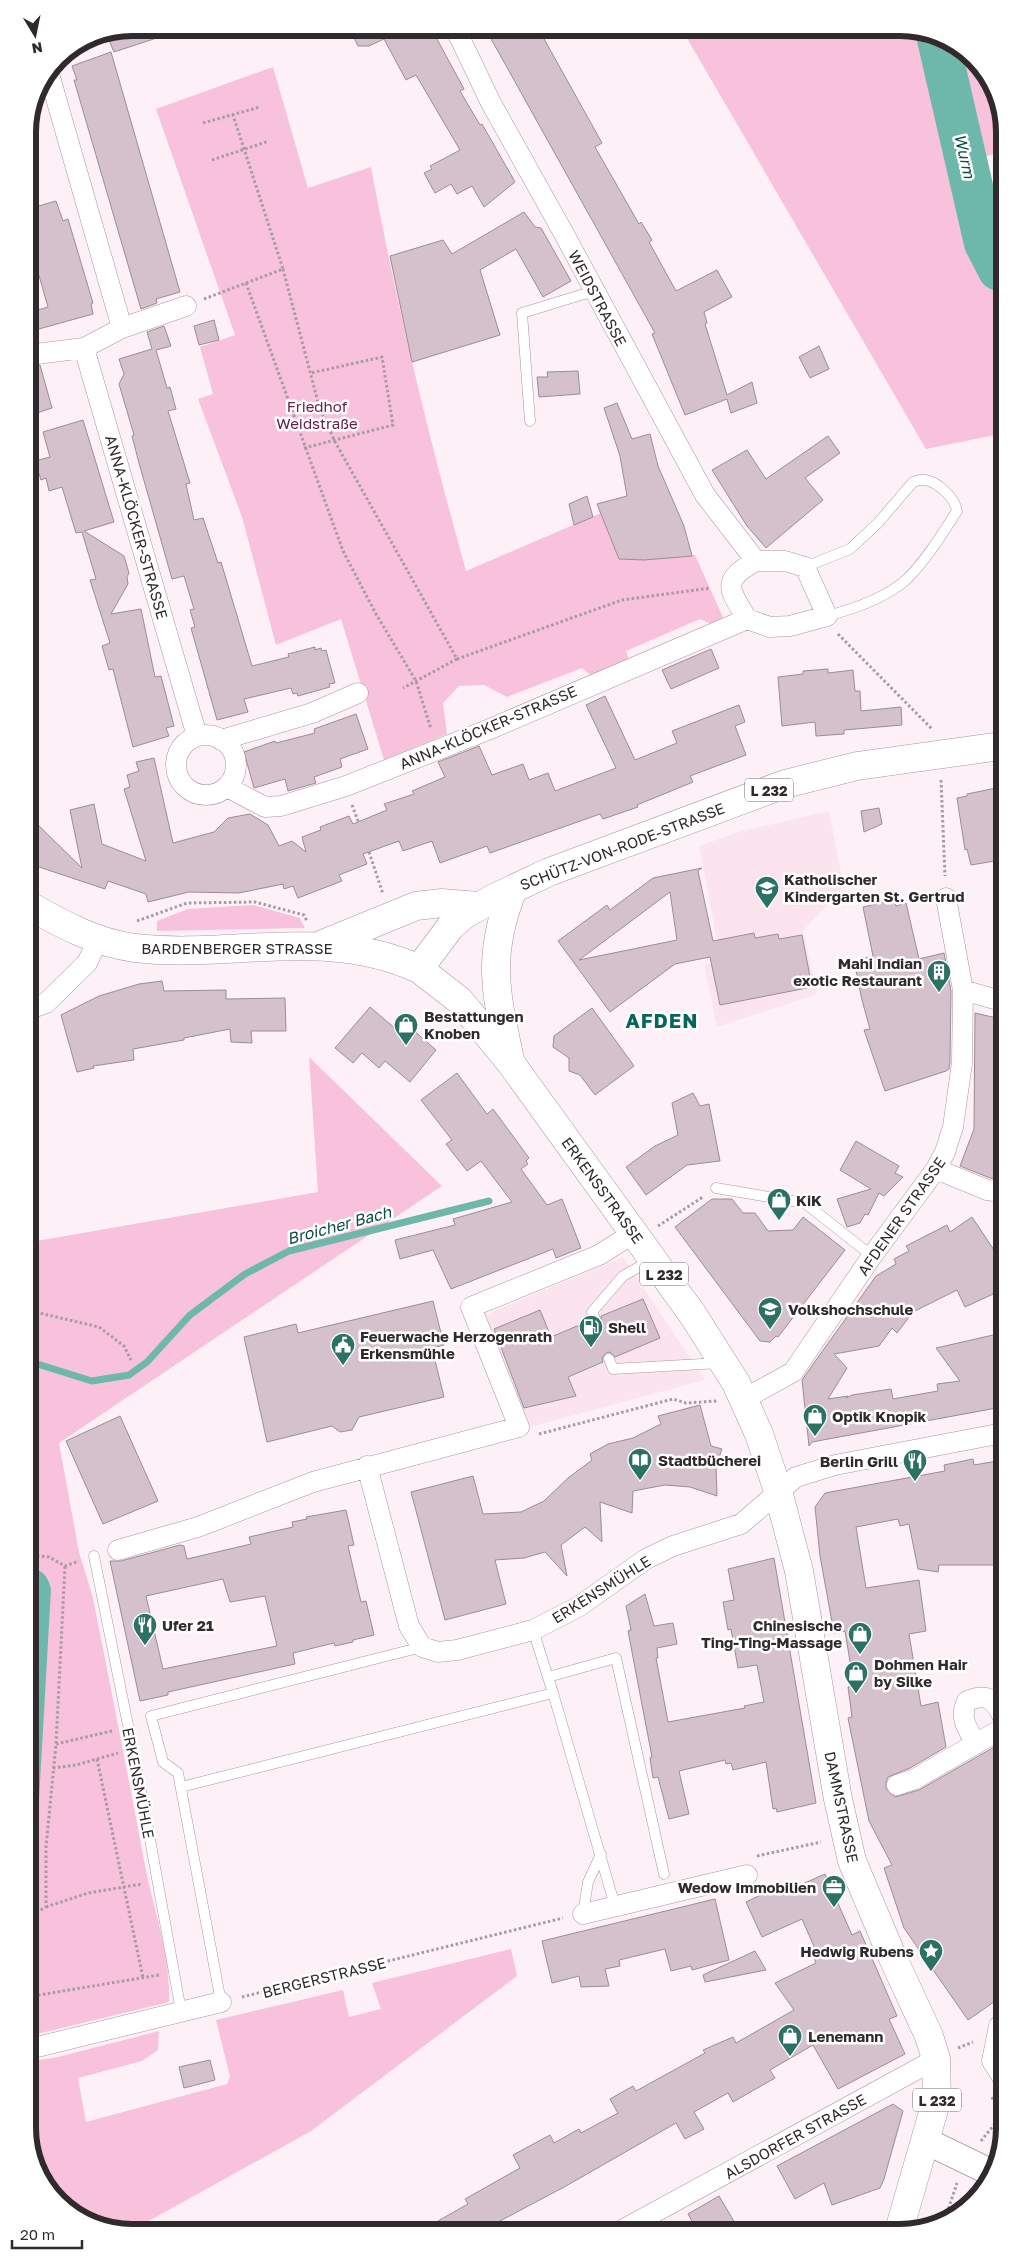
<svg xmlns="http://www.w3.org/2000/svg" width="1032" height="2260" viewBox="0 0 1032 2260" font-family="'Golos Text',sans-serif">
<rect width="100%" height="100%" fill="#fdf1f7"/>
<path fill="#fce4ef" d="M829,811L844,887L803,931L817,994L717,1027L704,965L721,961L699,846L738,832Z
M623,1257L705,1380L530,1427L485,1315Z"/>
<path fill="#f8c1dc" d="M681,28H907L963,49L999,98V153L969,160L999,292L1000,434L926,449Z
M273,67L308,188L371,167C396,303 429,438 466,571L601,513L620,559L695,555L725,622L713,625L700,619L626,651L629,661L592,676L582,668L507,697L484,685L459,686L443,703L447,734L384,760L341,619L276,645L242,517L198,399L213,394L200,347L235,335L156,109Z
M253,905L300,918L305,928L157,931V921L188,909Z
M309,1057L442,1186L59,1443L79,1552L93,1598C111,1689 129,1780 146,1871C155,1914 171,1958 169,2002L33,2035L31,1242L318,1192Z
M511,1949L517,1976L311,2131L147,2222L138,2232H125L68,2211L33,2162V2061L58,2057L159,2031L158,2050L142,2061L78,2078L86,2122L227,2084L230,2077L216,2020L343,1990L349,2017L381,2009L372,1983Z"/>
<path fill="#6db8aa" d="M32,1569C44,1570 48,1578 51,1589L35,1870L32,1874Z"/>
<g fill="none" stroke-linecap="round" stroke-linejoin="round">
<path stroke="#6db8aa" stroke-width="7" d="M31,1362L92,1381L129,1375L147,1362L190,1315L245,1274L289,1251L489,1201"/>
<path stroke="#6db8aa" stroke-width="42" d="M938,39L985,243L999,270"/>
</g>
<path fill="#d5c1cb" stroke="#9e8b94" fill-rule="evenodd" d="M132,28H177L178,31L114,52L107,35Z
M349,28H431L464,89L460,91L480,125L482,124L515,182L484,207L472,186L457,194L451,184L435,193L424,173L432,169L430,166L460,150L416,75L406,80L384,39L369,46H358Z
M485,28H538L602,143L595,147L639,224L641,222L652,240L649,242L676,291L717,270L732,297L704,312L707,323L705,324L727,395L752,382L757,403L731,413L727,399L685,415L652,334L655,333Z
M111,52L180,292L156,299L157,303L141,309L74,80H77L72,66Z
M56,201L63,221L68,219L93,303L91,304L93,314L28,332V313L48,307L28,237V209Z
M524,212L535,227L541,228L571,281L543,297L516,249L480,270L500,335L412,362L390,256L443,240L452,254Z
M214,320L219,340L199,345L194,326Z
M164,326L171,346L156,350L167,388L170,387L176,409L168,411L190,483L186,484L194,520L203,518L218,563L221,562L252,666L289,657L288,654L315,647V650L321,648L322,651L326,650L335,683L329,684L330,687L298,696L297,693L293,694L291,688L244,699L248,712L217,720L191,628L195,627L190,610L194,609L184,576L172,579L139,463L132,436L134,435L119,384L124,374L119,359L152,349L147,332Z
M819,346L829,369L810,378L799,357Z
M40,365L52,408L28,416V367Z
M578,371L580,394L539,397L537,377H548L547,372Z
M617,403L632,439L650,434L658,466L684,526L692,556L644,560L619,559L597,504L627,496L620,456L604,408Z
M83,420L114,522L84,531L124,556L129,573L127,577L128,584L111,614L141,609L155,677L161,676L174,726L166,728L169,736L133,747L113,669L109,670L102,646L110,643L90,580L96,579L82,532L76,533L62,487L49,491L46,478L41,480L35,461L50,457L43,432Z
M828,436L840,453L805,478L823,500L766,548L747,526L712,470L747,450L766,479Z
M587,496L593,517L574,525L569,504Z
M711,649L719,668L671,689L662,670Z
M828,669V673L853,670L855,691H860L861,711L901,707L902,725L844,730V734L816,736L815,722L782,726L778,677L803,674V671Z
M605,696L635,760L677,743L672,731L739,705L745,722L735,726L746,755L690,776L693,782L637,805L638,807L603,819L600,814L490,853L487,846L440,863L432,841L403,851L399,841L363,854L367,864L339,875L342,881L298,898L293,886L284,889L283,884L239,893L189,892L148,902L146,894L108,881L105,889L39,867L30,860V817L82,868L70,810L94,804L102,844L146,861L124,789L130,787L127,775L139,771L136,762L154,758L173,843L214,832L228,818L250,814L268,825L279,846L292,841L306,852L302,837L321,830L320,827L349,816L353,824L387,810L384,804L414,794L412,791L445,777L438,762L479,746L492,775L523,764L529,780L548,773L555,791L616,768L586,705Z
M356,714L368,749L340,759L342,767L314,777L316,783L288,791L285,779L254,788L244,752L275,741L276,743L315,733L314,729Z
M1001,787V860L971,865L967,849L965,850L957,798L967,796V794Z
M879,808L882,824L864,832L861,811Z
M702,868L698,871L713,941L754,933L755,938L778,934L779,939L802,935L812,987L720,1005L710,957L675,964L610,1012L558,941L607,905L610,910L653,878ZM670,892L677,940L579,960Z
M894,900L896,906L906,903L919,959L944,953L951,991L950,1062L949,1069L946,1071L885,1091L864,1030L870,1029L862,1000L854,961L873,956L863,907Z
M162,981L164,991L226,990V999L285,998L286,1031H251L252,1043L231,1042L230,1029L184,1038V1040L133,1049L134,1060L93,1066L94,1068L77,1072L61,1015L99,996L139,984Z
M370,1007L404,1036L411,1028L436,1050L410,1082L385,1061L379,1068L362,1053L353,1063L335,1048Z
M592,1008L634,1066L595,1095L580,1075L569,1071V1058L553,1047L554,1036Z
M975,1013L1001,1019L1002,1180L990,1178L960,1166L974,1129Z
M457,1073L487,1114L493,1109L529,1158L526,1161L528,1164L521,1169L547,1205L562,1199L581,1248L556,1258L553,1249L451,1289L433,1250L400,1259L395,1240L455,1225L453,1219L512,1202L481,1161L467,1171L446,1144L452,1140L421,1100Z
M693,1093L700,1106L709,1104L720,1161L687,1165L646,1195L626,1167L655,1146L678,1135L672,1103Z
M856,1141L899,1166L895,1173L903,1177L884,1196L879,1193L868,1215L865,1214L860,1223L847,1227L837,1199L871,1189L840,1170Z
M712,1199H732L743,1213H755L768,1231L793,1230L803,1217L845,1250L778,1337L776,1336L770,1342L760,1341L675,1227Z
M972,1217L1002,1262V1290L965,1307L957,1290L913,1312L897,1333L892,1328L879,1346L834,1354L847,1368L828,1399L848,1396L846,1398L852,1395L891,1389L893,1399L938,1391L937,1384L960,1381L936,1348L1002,1333V1407L812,1442L809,1446L802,1380L814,1363L876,1276L896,1264L894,1259L909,1251L906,1246L947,1225L950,1232Z
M643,1299L660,1338L615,1357L610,1352L606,1353L602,1358L603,1362L568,1377L576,1396L524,1408L494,1329L540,1310L551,1337L589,1321L591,1325H597L601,1323V1316Z
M433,1301L444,1345L432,1348L444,1397L359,1417L352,1430L340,1432L332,1426L267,1442L244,1337L296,1324L298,1333Z
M700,1405L711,1446L722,1449L716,1466L717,1496L690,1487L665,1485L633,1491L632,1513L600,1502L602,1542L585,1527L561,1545L567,1576L545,1552L524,1558L495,1560L506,1604L445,1620L411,1492L473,1476L483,1514L521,1512L544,1501L568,1478L592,1460L590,1454L608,1444L633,1438L661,1424L658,1416Z
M120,1416L158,1501L103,1524L66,1441Z
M973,1459L974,1465L1003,1460V1565H939L938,1572L918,1569L909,1524L900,1526L898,1519L856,1527L866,1588L919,1580L926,1631L909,1634L921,1706L938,1702L946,1747L910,1768L888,1777L886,1782V1789L895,1797L919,1790L996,1746L1003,1759L1004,1995L968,2020L904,1928L884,1868L892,1865L869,1821L848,1718L852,1717L848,1687L854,1686L845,1631L834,1633L820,1556L815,1507L825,1493L945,1471L944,1465Z
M346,1510L354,1545L348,1546L361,1602L366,1601L374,1635L353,1640V1642L335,1646L334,1643L293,1653L295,1664L168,1692V1695L140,1701L110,1561H121L180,1545L184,1546L187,1559L251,1544L249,1537L293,1527L292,1522L307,1519L306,1517ZM223,1579L230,1602L265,1596L277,1646L163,1669L146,1596Z
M774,1558L816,1803L777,1812L776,1808L773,1809L766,1762L733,1770L731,1763L726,1764L725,1760L679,1771L689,1814L669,1819L658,1777L653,1778L650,1758L652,1757L628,1631L631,1630L626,1606L645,1594L654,1626L673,1623L677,1644L657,1648L658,1658H656L668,1722L745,1708L744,1706L764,1702L757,1665L738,1668L731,1629L728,1630L723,1602L734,1600L728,1569Z
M825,1874L852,1935L860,1931L897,2016L889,2019L905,2054L838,2089L813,2045L770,2070L775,2078L733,2102L728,2093L694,2112L704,2129L685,2139L676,2123L566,2186L483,2230H422L468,2204L465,2199L520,2168L513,2155L550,2135L554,2143L579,2129L581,2133L618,2113L610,2099L633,2086L636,2091L705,2053L703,2050L733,2037L736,2043L794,2010L775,1983L816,1963L812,1954L816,1951L802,1919L762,1937L746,1902L786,1883L789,1890Z
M715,1899L729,1960L692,1970L691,1966L671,1971L665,1949L619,1960L620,1966L605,1969L609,1986L581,1987L579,1976L552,1983L542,1941Z
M755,1951L766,1970L705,1982L703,1975Z
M210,2060L215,2080L184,2088L179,2067Z
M893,2104L903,2111L884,2179L880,2188L832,2205L824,2183L795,2199L777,2166Z
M719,2196L738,2228H696L688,2214Z"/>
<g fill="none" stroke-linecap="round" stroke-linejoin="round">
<defs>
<path id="service" d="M530,421L522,313L594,291
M805,567L850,549L878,523L913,482C916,481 922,479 925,480C938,482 955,498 957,511C942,534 927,559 907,579C886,598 854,609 827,616
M716,1188L805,1203L872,1256
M595,1319L592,1312L623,1276L651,1260
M609,1359L613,1369L720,1363
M94,1556L142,1795L181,2011
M548,1677L616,1658L664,1874
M553,1693L615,1906
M181,1787L553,1693L533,1630
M583,1914L588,1882L601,1854
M221,2002L178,1773L163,1762L151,1716L422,1647"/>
<path id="minor" d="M455,28L491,103L563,232L705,495L756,561
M49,74L122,328L84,348
M122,328L186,306
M28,355L84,348L197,736
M756,561H785L805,567L827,616L790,626L770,627L747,619C729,589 720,581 756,561Z
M176 765a30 30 0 1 1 60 0a30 30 0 1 1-60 0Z
M221,740L312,713L358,693
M227,787L265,807L281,806L346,786L490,729L747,619
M963,990L1001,1001
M30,1009L46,1003L87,963L98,940
M936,1169L987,1190L1002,1192
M744,1399L793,1372L872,1256L936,1169L945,1152L953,1127L962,1063L963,990L946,898
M367,1466L409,1626L422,1647L438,1652L457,1650L533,1630L578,1607L646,1559L673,1546L741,1524L796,1477L835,1465L1003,1433
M118,1550L198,1527L313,1482L519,1427L471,1307L599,1255L634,1233
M976,1744C967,1728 959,1718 967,1701C986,1693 994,1698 1003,1717
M897,1785L915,1779L1003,1728
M583,1914L747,1875
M1004,2022L999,2026L992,2061L1004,2080
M33,2048L221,2002
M624,2229L936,2059"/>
<path id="tertiary" d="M926,2141L990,2172"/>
<path id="secondary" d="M30,906C63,925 97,943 135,948C232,959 325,926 419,969
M323,944L416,906L442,903L478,906"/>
<path id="primary" d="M509,1055C495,990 487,954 513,889
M900,2227L937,2099L936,2059L929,2036L892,1956L852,1861L838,1799L799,1571L778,1491L759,1434L736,1383L693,1315L510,1062L459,1000L419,969L451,926L464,915L494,898L549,872L785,784L857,766L1001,746"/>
</defs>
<use href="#service" stroke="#a9969f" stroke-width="11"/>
<use href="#minor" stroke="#a9969f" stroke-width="21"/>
<use href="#tertiary" stroke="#a9969f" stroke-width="28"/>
<use href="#secondary" stroke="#a9969f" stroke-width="29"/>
<use href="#primary" stroke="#a9969f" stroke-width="29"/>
<path stroke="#a59ca0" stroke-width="3" stroke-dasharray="2.5 2.5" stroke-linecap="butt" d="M203,123L260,107
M212,160L269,141
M283,269L319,406L334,440L457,659L403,688
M246,283L343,551L376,614L416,681L431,729
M204,299L283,269L233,115
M304,448L393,425L382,357L311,373
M838,634L932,729
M457,659L622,600L711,588
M941,780L945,876
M352,805L358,821
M369,852L383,894
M137,921L187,903L255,902L304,915L307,921
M658,1226L703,1197
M31,1311L99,1327L124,1346L131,1360
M539,1434L673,1399L686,1403L717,1401
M32,1555L49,1557L65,1566L79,1561
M56,1744L112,1731
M97,1759L143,1978
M53,1768L76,1765L118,1753
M757,1856L821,1842
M46,1907L88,1893L142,1884
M32,1915L46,1907V1847L56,1744L65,1566
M33,1996L159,1975
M242,1997L563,1918
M958,2048L973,2042
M992,2097L1001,2116
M999,2102L1004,2109
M981,2141L1001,2116L1004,2119
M948,2217L946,2216L957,2183
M926,2224L935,2226"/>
<use href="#service" stroke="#fff" stroke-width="10"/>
<use href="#minor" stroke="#fff" stroke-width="20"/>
<use href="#tertiary" stroke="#fff" stroke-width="26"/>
<use href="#secondary" stroke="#fff" stroke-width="28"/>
<use href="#primary" stroke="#fff" stroke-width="28"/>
</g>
<defs>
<symbol id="school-pin" viewBox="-11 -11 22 30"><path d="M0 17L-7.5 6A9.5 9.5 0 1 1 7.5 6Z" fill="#2b7165" stroke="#fff"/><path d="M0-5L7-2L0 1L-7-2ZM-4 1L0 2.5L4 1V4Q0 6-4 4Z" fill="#fff"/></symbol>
<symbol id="building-pin" viewBox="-11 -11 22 30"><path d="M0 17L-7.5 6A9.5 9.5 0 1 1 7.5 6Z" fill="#2b7165" stroke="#fff"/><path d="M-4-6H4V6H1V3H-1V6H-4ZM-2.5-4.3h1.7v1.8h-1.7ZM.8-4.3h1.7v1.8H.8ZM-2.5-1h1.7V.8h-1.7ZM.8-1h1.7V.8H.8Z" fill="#fff"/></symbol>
<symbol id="shop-pin" viewBox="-11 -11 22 30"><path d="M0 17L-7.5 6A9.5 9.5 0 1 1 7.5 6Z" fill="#2b7165" stroke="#fff"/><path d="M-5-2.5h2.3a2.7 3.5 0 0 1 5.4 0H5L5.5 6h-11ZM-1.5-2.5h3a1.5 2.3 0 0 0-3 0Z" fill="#fff"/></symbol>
<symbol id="university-pin" viewBox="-11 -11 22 30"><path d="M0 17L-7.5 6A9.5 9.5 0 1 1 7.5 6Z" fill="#2b7165" stroke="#fff"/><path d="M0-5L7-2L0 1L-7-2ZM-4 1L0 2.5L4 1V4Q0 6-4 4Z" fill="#fff"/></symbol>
<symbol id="fuel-pin" viewBox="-11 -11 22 30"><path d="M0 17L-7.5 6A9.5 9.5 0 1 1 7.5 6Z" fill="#2b7165" stroke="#fff"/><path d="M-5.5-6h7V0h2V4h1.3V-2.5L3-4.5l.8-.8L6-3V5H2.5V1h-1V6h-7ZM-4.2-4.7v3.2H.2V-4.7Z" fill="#fff"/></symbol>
<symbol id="civic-pin" viewBox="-11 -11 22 30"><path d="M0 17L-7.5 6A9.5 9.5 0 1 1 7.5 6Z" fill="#2b7165" stroke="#fff"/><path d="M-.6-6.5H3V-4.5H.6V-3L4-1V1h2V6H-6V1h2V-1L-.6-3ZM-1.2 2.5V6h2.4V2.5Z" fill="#fff"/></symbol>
<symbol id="library-pin" viewBox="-11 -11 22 30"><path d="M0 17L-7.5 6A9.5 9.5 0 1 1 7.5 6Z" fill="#2b7165" stroke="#fff"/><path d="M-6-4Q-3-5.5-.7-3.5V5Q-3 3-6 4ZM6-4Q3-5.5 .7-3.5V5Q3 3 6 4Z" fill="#fff"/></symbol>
<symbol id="restaurant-pin" viewBox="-11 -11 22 30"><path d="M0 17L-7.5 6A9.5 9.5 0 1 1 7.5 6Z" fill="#2b7165" stroke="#fff"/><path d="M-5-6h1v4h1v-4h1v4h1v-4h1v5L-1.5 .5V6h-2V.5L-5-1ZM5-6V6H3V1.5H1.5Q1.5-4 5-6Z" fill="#fff"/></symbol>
<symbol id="office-pin" viewBox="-11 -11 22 30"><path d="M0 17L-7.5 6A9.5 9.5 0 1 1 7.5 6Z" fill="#2b7165" stroke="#fff"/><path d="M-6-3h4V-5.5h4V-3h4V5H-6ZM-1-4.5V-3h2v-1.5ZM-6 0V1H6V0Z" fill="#fff"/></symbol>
<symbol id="sight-pin" viewBox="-11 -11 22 30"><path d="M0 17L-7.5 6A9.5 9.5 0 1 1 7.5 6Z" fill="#2b7165" stroke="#fff"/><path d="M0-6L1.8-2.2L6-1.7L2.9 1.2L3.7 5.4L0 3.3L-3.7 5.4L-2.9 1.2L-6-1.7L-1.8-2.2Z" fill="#fff"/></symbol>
</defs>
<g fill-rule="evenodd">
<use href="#school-pin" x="753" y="874" width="28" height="38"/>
<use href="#building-pin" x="925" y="958" width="28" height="38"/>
<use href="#shop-pin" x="392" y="1011" width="28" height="38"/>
<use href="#shop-pin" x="765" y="1186" width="28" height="38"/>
<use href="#university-pin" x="756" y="1295" width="28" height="38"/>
<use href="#fuel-pin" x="577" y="1313" width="28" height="38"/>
<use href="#civic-pin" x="329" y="1331" width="28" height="38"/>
<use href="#shop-pin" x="801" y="1402" width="28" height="38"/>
<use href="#library-pin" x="626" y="1446" width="28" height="38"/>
<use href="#restaurant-pin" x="901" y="1447" width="28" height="38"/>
<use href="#restaurant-pin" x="131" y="1611" width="28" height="38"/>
<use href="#shop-pin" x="846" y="1620" width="28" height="38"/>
<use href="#shop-pin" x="842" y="1659" width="28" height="38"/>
<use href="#office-pin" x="820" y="1873" width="28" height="38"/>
<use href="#sight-pin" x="917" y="1937" width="28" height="38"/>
<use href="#shop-pin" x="776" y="2022" width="28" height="38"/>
</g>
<g text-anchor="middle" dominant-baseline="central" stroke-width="5" stroke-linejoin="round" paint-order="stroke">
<g fill="#fff" stroke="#6f6a6c" stroke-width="1">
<rect x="745" y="778.5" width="48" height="23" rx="4"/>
<rect x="640" y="1262.5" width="48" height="23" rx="4"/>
<rect x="913" y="2088.5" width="48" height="23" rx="4"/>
</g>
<g font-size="14" font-weight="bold" fill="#312a2d">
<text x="769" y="790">L 232</text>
<text x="664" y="1274">L 232</text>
<text x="937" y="2100">L 232</text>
</g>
<g font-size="15" fill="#312a2d" stroke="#fff">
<text transform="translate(598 298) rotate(62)">WEIDSTRASSE</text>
<text transform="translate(137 527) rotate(74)">ANNA-KLÖCKER-STRASSE</text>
<text transform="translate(488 727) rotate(-23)">ANNA-KLÖCKER-STRASSE</text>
<text transform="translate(622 846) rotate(-21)">SCHÜTZ-VON-RODE-STRASSE</text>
<text x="237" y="948">BARDENBERGER STRASSE</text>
<text transform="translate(603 1190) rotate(54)">ERKENSSTRASSE</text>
<text transform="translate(901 1216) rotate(-55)">AFDENER STRASSE</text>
<text transform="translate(601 1589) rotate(-32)">ERKENSMÜHLE</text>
<text transform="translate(139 1783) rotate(79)">ERKENSMÜHLE</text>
<text transform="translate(842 1807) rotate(78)">DAMMSTRASSE</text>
<text transform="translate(324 1977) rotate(-14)">BERGERSTRASSE</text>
<text transform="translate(795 2136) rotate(-29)">ALSDORFER STRASSE</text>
</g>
<g font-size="15" fill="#652249" stroke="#fff">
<text x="317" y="406">Friedhof<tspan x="317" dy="17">Weidstraße</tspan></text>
</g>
<g font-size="15" font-weight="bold" fill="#312a2d" stroke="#fff" text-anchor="start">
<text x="784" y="879">Katholischer<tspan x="784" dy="17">Kindergarten St. Gertrud</tspan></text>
<text x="922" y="963" text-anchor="end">Mahi Indian<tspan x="922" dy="17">exotic Restaurant</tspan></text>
<text x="424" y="1016">Bestattungen<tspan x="424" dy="17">Knoben</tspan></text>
<text x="796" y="1200">KiK</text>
<text x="788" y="1309">Volkshochschule</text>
<text x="608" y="1327">Shell</text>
<text x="360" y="1336">Feuerwache Herzogenrath<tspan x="360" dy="17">Erkensmühle</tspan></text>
<text x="832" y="1416">Optik Knopik</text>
<text x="658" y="1460">Stadtbücherei</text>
<text x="898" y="1461" text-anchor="end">Berlin Grill</text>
<text x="162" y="1625">Ufer 21</text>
<text x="842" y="1625" text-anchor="end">Chinesische<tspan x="842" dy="17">Ting-Ting-Massage</tspan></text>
<text x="874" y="1664">Dohmen Hair<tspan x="874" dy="17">by Silke</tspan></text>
<text x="816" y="1887" text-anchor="end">Wedow Immobilien</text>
<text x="914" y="1951" text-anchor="end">Hedwig Rubens</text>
<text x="808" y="2036">Lenemann</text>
</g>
<g font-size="16" font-style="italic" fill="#0c4e45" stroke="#fff">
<text transform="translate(965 156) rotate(77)">Wurm</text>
<text transform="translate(339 1225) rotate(-15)">Broicher Bach</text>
</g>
<g font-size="20" font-weight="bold" letter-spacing="1" fill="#086559" stroke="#fff">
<text x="662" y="1020">AFDEN</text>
</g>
</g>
<path d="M0 0H1032V2260H0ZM132 36H900A96 96 0 0 1 996 132V2128A96 96 0 0 1 900 2224H132A96 96 0 0 1 36 2128V132A96 96 0 0 1 132 36Z" fill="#fff" fill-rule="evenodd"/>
<path fill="none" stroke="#312a2d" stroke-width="6" d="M132 36H900A96 96 0 0 1 996 132V2128A96 96 0 0 1 900 2224H132A96 96 0 0 1 36 2128V132A96 96 0 0 1 132 36Z"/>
<g transform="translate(35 35) rotate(170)" stroke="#ffffff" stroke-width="4" paint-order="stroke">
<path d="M0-4L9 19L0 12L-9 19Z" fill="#312a2d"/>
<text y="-8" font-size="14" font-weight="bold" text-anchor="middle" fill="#312a2d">N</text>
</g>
<path d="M12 2240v8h70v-8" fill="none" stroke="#312a2d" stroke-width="2.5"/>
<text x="20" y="2240" font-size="15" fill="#312a2d" stroke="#ffffff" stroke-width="4" paint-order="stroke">20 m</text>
</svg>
